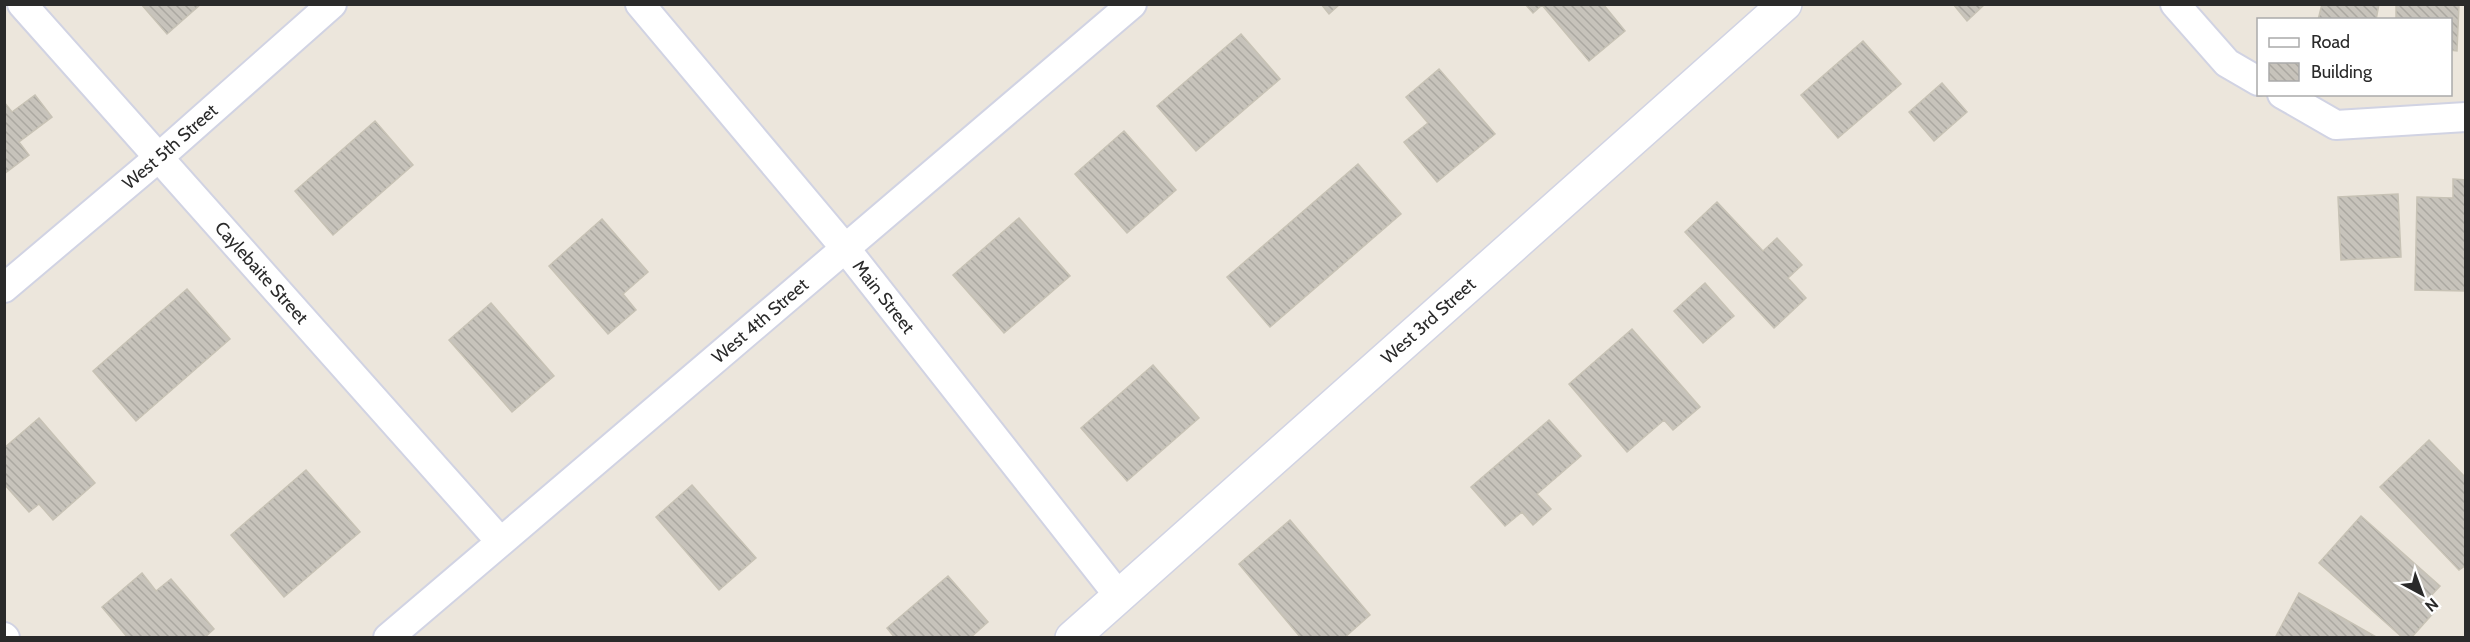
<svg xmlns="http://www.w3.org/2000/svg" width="2470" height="642" viewBox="0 0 2470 642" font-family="Cabin,sans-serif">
<defs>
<pattern id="building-back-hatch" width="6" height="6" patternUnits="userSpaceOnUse" patternTransform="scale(1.5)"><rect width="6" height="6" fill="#c7c3bb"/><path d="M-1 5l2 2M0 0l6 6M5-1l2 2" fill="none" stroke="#aba8a1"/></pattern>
</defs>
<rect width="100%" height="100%" fill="#ece6dc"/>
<path fill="url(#building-back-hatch)" stroke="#c7c2b5" stroke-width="1.5" d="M141,4H201L167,34Z
M1321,4H1340L1329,14Z
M1525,4H1603L1625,31L1589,61L1542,5L1533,13Z
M1953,4H1985L1967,21Z
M2322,4H2379L2376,20H2318Z
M2396,4H2459L2457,51L2450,50V20H2396Z
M1241,34L1280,79L1196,151L1157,106Z
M1863,41L1901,84L1838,138L1801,95Z
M1439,69L1495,134L1437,182L1404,142L1428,123L1406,97Z
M1942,83L1967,112L1934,141L1909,112Z
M35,95L52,117L19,142L29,155L4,174V102L12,112Z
M375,121L413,165L333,235L295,191Z
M1124,131L1176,190L1127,233L1075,174Z
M1358,164L1401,214L1270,327L1227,277Z
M2453,179L2466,180V291L2415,290L2417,197L2453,198Z
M2398,194L2401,257L2341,260L2338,197Z
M1717,202L1763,251L1777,238L1802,265L1788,278L1806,298L1774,328L1685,232Z
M1019,218L1070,276L1004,333L953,275Z
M602,219L648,272L623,294L636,310L608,334L549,266Z
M1705,283L1734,316L1703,343L1674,311Z
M187,289L230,339L136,421L93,371Z
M491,303L554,376L512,412L449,340Z
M1632,329L1700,407L1673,430L1664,420L1627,452L1569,384Z
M1153,365L1199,418L1127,481L1081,428Z
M39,418L95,483L53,520L39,504L29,512L4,484V448Z
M1549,420L1581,456L1537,494L1551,509L1533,525L1522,512L1505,526L1471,487Z
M2429,440L2466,478V565L2459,570L2380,487Z
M306,470L360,532L284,597L231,535Z
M692,485L756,558L719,590L656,517Z
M2361,516L2440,586L2426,601L2436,610L2411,638H2403L2319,563Z
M1290,520L1370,615L1344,638H1301L1239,564Z
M142,573L156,591L171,579L214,629L204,638H128L102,607Z
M948,576L988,622L970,638H895L887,628Z
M2299,593L2378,638H2275Z"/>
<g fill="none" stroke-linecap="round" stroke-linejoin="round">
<defs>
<g id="street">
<path id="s1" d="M22,4L500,541"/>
<path id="s2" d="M640,4L845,248L1119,596"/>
<path d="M2175,4L2227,63L2258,81"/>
<path d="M2282,94L2336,125L2466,117"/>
<path id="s3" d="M4,288L158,158L332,4"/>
<path d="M4,637L5,638"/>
<path id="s4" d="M388,638L1132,4"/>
</g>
<g id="secondary">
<path id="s5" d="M1072,638L1785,4"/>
</g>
</defs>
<use href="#street" stroke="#d1d3e3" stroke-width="32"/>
<use href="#secondary" stroke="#d1d3e3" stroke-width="36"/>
<use href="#street" stroke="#fff" stroke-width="28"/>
<use href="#secondary" stroke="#fff" stroke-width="33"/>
</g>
<g text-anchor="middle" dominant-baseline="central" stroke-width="4.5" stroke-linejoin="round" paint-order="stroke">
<g font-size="18" fill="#2a2a2a" stroke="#fff">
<text stroke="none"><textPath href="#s3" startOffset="218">West 5th Street</textPath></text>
<text stroke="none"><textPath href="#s1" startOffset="360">Caylebaite Street</textPath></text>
<text stroke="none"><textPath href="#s2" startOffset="381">Main Street</textPath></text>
<text stroke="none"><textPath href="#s4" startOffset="489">West 4th Street</textPath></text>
<text stroke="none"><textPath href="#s5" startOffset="477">West 3rd Street</textPath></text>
</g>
</g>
<rect width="2470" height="642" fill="none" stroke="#2a2a2a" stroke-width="12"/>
<rect x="2257" y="18" width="195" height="78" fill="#ffffff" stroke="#aaaaaa" stroke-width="1.5"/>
<rect x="2269" y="38" width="30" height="9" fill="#ffffff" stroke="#aaaaaa" stroke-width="1.5"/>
<text x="2311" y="48" font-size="18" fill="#2a2a2a">Road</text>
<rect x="2269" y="63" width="30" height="18" fill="url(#building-back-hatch)" stroke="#aaaaaa" stroke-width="1.5"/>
<text x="2311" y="78" font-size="18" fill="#2a2a2a">Building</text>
<g transform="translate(2422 594) rotate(139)" stroke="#ffffff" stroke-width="4.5" paint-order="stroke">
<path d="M0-4.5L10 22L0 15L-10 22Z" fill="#2a2a2a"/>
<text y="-9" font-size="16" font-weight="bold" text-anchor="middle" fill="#2a2a2a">N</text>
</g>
</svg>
